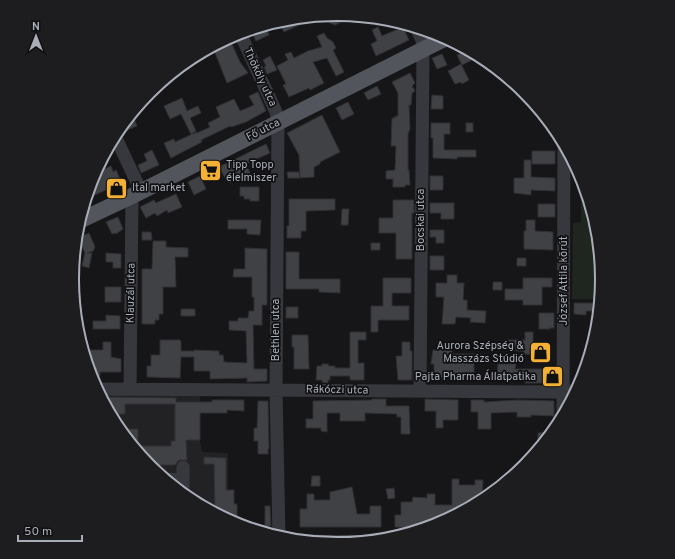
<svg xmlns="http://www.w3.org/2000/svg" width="675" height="559" viewBox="0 0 675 559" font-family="Overpass,sans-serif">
<rect width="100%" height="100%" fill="#161618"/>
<path fill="#222225" d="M100,395H200V440L202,452L228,453V521L190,500L150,467L117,427Z"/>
<path fill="#1e261f" d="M581,176L598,228L603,280L601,299H572L573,223L581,222Z"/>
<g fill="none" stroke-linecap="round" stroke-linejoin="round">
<path stroke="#2c353c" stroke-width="2.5" d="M284,535H295
M373,536H390
M396,536H402"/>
</g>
<path fill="#404145" stroke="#303034" d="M338,14L347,15L343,21L335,25L330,23L326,15Z
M316,16V17L284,32L278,21L286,19Z
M265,25L269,35L256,41L251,30Z
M378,27L382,36L403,27L409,40L376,56L371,44L377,41L372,30Z
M324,33L327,38L333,42L336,48L333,50L344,72L336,76L327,58L313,62L324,83L310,90L309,88L289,97L283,85L286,84L277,66L288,60L285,54L291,52L294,58L308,51L322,47L317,36Z
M231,42L240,62L248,73L227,83L214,50Z
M455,43L473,52L476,58L462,65L457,55L460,54Z
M442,54L447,65L437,69L432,58Z
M270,56L277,70L267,74L264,67L266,66L263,60Z
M461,64L469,80L462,84L461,82L455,84L448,71Z
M410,73L415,83L412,86L415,91L412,93L411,105H409L410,129L408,134V170H409L410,185H405V187H393V179H386V171L395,170L396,146H391L392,118H395V116H398V93L392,82Z
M377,86L381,94L368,100L364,93Z
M258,92L266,111L246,122L231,127L230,126L201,140L202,142L171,158L164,143L174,139L175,142L197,132V133L210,127L208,123L220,117L216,107L234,99L240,111L254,105L249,96Z
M432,95L443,96V109H431Z
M182,98L187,111L198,106L201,113L190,118L196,131L191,134L181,114L170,119L164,106Z
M348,102L354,114L342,120L336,108Z
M132,114L137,126L127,130L124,123Z
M322,115L340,152L320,162V164L314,167V177L300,178L299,155L287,133Z
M431,123H450V134H444V150H476V157H457V159L433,158V138H431Z
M466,123H473V132H466Z
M266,144L270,153L246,164L250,173L229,183L226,178H225L219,167Z
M152,150L159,165L141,173L138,165L147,161L144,154Z
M532,151H555V164H532Z
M524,160H531V177L555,178V191L531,190V195L514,193V178H524Z
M111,166L113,172L116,170L123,186L110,192L108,189L86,199L94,174Z
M287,172H299L300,178H288Z
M200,176L206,189L194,195L188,182Z
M430,176H443V190H430Z
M240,187H259V201H250V199H244V196H240Z
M176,194L182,207L168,213L167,210L157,216L155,213L146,218L140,207L154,200L156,203Z
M289,199H335V210L306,211V231H301V238H287V226H289Z
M393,200H414V213H412V259H396V233H379V218H393Z
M430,203H454V219H441V213H430Z
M538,204H555V217H538Z
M342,209H349L348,225H341Z
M118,217L123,229L116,234L115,233L112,234L106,222Z
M228,220H261L260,235L247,234V229H228Z
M526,220H535V231L553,232V250L524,249V231H526Z
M430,230H444V243H436V237H430Z
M142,232H151L152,240H142Z
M89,233L95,247L93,251L87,253H92L89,268L82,266L85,253L78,238Z
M153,241H166V247L188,248V257H175L176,287H163V314H159V320H155V324H142V269H152Z
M371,243H380V250H371Z
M245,248L267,249V305H262V325H253L254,369H267V381L247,382V378L210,379V371H194V357H181L180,378L147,377V366H151V355H160V340H180L181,342V351H194V350L219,351V355H223L224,362L247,363L246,331L229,330V321H238V318H248L249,311H254V297H252V277H233L234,269H245Z
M286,252H299V279H340V293L319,292V289H286Z
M106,253L121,254V268H113V262H106Z
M430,256H444V270H430Z
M517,258H526V266H517Z
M447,275H457V283H464L463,300H467V310L486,311L485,323L470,322L471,318L456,317L455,324H442L444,297H436V283H447Z
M383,278H411V293H392V306H409V320H378V332H371V306H383Z
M523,278H552V287H542V305H523V300H505V289H523Z
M493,282H502V290H493Z
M105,287H121V302H105Z
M574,303H593V311H586V315L574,314Z
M286,307H298V318H286Z
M181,309H195V316H181Z
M539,313H554V328H550V329H539Z
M106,315L120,316V329H93V321H106Z
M350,332H366V340H358V363H364V380H350V376H330V380H328V383L322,382V380H316L317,366H322V364H329L328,366H335V368H350Z
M525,332H533V343H542V355L523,354V351H516V348H504V340H525Z
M292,335H308L309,369H294V347H292Z
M103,342H111V357L121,359V372H100V376H91L88,368V350H103Z
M402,342H410V351H412V380H398L396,356H402Z
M433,350H452V354H482V361H474V373H469V377L434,378V364H431Z
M498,364H516L515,369H546V373H554V381H542V383H525V378L497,377Z
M579,368H587L581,384L579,383Z
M101,397L176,398V402H212V400H244V411L227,410V413H200V440H186L187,460H179L175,465H158V474L150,467L118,429H138V446H171V441H175V404H125V414H110Z
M372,399H386V406H409L410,434H401V417H397V414L365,413V421H340V413H327V432L321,431V428H306V419H313V401L372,400Z
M425,399L458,400V420H443V428H436V411H425Z
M471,400H484V402L517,400L554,401V416L531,415V417H517V412L491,413V429H478V412H471Z
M258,401H268L269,449H268V454H258V441H254V428H257Z
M554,432L544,445H538V433Z
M204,457L226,458V490H234V504H237V516H229V514L215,513L214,464H204Z
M312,476H320V486H311Z
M452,479H459V485H475V480H483L482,502L471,508H458V515L439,525L429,528L395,527V515H401V502H412L413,497L427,498V494H435V505H452Z
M352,487L357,514H370V506H381V527H300V509H307V494H314V500H330V492Z
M394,488L395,498L388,499L386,489Z
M265,506H270L271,526H265Z"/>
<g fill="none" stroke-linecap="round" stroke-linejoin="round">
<path stroke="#37383d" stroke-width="13" d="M416,27L422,40L423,49L420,391
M240,33L276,112L278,123L276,389L279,538
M115,136L141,191
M96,389L555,392L577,391
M130,389L132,196
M563,418L564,143
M164,479L183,480
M183,495V467
M297,541L373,542"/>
<path stroke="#53555c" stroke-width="16" d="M79,221L132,196L446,38"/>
</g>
<defs>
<symbol id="supermarket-square" viewBox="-11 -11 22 22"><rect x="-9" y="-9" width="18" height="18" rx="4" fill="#f2b134" stroke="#111113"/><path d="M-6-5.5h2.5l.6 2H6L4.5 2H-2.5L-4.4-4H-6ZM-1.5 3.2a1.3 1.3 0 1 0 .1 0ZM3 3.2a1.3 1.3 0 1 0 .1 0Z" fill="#111"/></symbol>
<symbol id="shop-square" viewBox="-11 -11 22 22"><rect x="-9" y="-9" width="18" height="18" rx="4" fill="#f2b134" stroke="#111113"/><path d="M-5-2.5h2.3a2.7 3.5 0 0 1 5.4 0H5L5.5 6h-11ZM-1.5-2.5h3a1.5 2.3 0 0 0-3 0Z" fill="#111"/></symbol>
</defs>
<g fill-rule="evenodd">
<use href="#supermarket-square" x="198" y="158" width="25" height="25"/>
<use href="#shop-square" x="104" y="176" width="25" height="25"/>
<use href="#shop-square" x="528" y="340" width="25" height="25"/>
<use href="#shop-square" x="540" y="364" width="25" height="25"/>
</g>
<g text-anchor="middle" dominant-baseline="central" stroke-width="3.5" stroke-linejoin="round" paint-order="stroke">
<g font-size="11" fill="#a8adb8" stroke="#111113">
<text transform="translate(260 77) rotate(65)">Thököly utca</text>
<text transform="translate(263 130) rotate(-27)">Fő utca</text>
<text transform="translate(421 220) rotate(-90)">Bocskai utca</text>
<text transform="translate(564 281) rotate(-90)">József Attila körút</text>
<text transform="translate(131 293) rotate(-89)">Klauzál utca</text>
<text transform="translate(276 330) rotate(-90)">Bethlen utca</text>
<text transform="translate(337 390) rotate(1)">Rákóczi utca</text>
</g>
<g font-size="11" fill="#a8adb8" stroke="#111113" text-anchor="start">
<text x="226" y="165">Tipp Topp<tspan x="226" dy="13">élelmiszer</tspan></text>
<text x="132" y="188">Ital market</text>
<text x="524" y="346" text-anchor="end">Aurora Szépség &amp;<tspan x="524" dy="13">Masszázs Stúdió</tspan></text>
<text x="536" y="377" text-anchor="end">Pajta Pharma Állatpatika</text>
</g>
</g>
<path d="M0 0H675V559H0ZM79 279a258 258 0 1 1 516 0a258 258 0 1 1-516 0Z" fill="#1d1d20" fill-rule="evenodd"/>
<path fill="none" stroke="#a8adb8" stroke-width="2" d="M79 279a258 258 0 1 1 516 0a258 258 0 1 1-516 0Z"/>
<g transform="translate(36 36)" stroke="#111113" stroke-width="3" paint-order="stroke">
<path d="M0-3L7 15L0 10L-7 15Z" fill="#a8adb8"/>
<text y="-6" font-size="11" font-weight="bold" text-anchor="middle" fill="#a8adb8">N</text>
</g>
<path d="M18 535v6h64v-6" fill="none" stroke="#a8adb8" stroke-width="2"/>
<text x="24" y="535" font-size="12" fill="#a8adb8" stroke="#111113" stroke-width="3" paint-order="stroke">50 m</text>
</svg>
